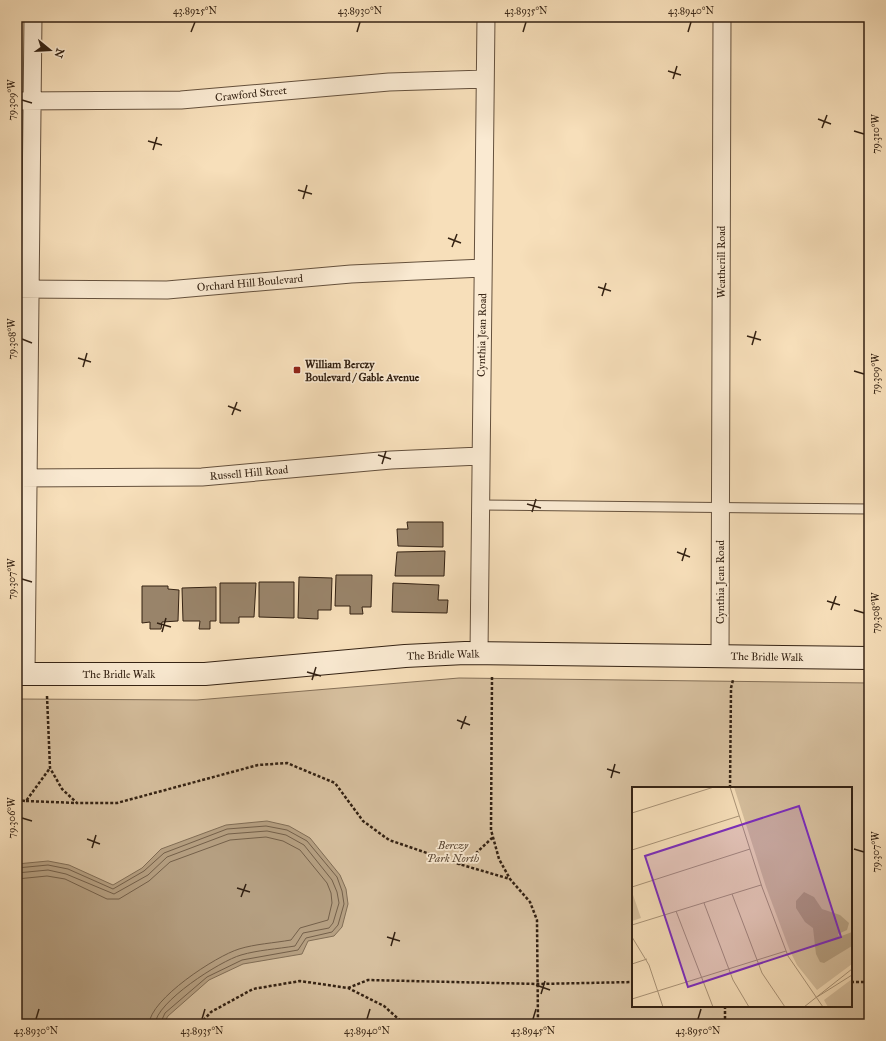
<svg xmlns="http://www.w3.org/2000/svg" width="886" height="1041" viewBox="0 0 886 1041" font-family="'IM FELL Great Primer',serif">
<rect width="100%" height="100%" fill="#f7dfba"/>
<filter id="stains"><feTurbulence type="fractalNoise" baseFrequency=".005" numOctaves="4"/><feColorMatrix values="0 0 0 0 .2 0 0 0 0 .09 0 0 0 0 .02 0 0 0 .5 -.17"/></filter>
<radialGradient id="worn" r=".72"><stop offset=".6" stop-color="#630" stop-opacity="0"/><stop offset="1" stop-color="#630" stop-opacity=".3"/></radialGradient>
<path fill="#d6bf9e" stroke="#857058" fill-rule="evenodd" d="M459,678L869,683V1024H17V699L197,700ZM633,788H851V1006H633Z"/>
<path fill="#b59f81" stroke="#816d55" d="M267,821L289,826L310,838L340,875L346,889L348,904L342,927L334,936L308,941L302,954L243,964L209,980L168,1016L163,1024H23L17,1022V864L48,861L69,865L113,885L142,868L161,849L226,825Z"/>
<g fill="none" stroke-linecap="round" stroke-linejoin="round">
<path stroke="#74604a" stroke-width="1" d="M17,868L48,865L68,869L113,889L144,871L164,853L227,829L266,826L287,830L307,841L337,877L342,891L344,904L338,925L332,932L306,938L298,950L242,960L207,977L165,1013L160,1024
M17,873L48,870L66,874L114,894L148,875L167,857L228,834L267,831L286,835L304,845L332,880L337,892L339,903L333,923L329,928L303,933L295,946C277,949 258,950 241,955C220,961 156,1002 155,1024
M17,879L47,876L65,879L107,899H119L149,881L170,862L230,840L266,837L283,841L300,850L327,883L331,893L332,903L328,920L300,928L291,940C274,943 255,944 239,949C216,956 150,999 149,1024"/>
</g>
<path fill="#99846a" stroke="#342213" d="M407,522H443V547L398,546L397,529H408Z
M445,551L444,576H395L397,552Z
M336,575H372L371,607H362L363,614H350V606H335Z
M299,577L332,578L331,610H318V619L298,618Z
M259,582H294V618L259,617Z
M220,583H256L254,617H239V623H220Z
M393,583L439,585L438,600H448L447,613L392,612Z
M142,586H168V589L179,590L178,621L162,622L161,629H150V622L142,623Z
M216,587V621H210V629H199L200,621H183L182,588Z"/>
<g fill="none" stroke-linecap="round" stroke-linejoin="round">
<defs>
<path id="lane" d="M480,505L869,509"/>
<path id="street" d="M17,101L181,100L389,82L485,79
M17,289L167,290L351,274L483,268
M17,478L202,477L391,460L480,456
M479,653L486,17
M720,656L722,17
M26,673L33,17"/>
<path id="secondary" d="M17,674H205L405,656L465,653L869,658"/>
</defs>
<use href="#lane" stroke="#65513d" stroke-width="11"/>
<use href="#street" stroke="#65513d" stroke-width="19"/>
<use href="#secondary" stroke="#342213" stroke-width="24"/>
<path stroke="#342213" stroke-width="2.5" stroke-dasharray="3 2" stroke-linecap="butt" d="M492,677L491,830L499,859L510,879L530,902L537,920L538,1024
M47,696L50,768L62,789L77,803H117L258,765L287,763L335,783L363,821L389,840L459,864L510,879
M730,788L731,688L733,680
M17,800L26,801L50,768
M26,801L77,803
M459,864L472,857L492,838
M851,982H869
M348,988L368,980L538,984L633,982
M725,1006V1024
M200,1024L211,1012L253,989L300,981L348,988L384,1006L404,1024"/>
<use href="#lane" stroke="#faead2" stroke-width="9"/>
<use href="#street" stroke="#faead2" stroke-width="17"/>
<use href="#secondary" stroke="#faead2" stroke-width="22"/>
</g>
<path fill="none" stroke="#342213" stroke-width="1.5" d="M191,32L195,22M357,32L360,22M523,32L526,22M688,32L691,22M668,71L681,75M673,79L677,66M22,100L32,103M818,119L831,124M822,128L827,115M854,131L864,134M148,141L162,145M153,150L157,137M298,190L312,194M303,199L307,185M448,238L461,243M452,247L457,234M598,287L611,291M602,296L606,283M747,336L761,340M22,339L32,343M752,345L756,331M78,358L91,362M83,367L87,353M854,371L864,374M228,406L241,411M232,415L237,402M378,455L391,459M382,464L386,451M527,504L541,508M532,512L536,499M677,552L690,557M682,561L686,548M22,579L32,582M827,601L840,605M831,610L836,596M854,610L864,613M157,623L171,627M162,632L166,618M307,672L321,676M312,680L316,667M457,720L470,725M461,729L466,716M607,769L620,773M611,778L615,764M22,818L32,821M87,839L100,844M92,848L96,835M854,849L864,852M237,888L250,892M241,897L246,884M387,937L400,941M391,946L395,932M536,985L550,990M541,994L545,981M36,1019L39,1009M202,1019L205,1009M367,1019L370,1009M533,1019L536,1009M698,1019L701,1009"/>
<rect fill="#8f2418" stroke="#faead2" stroke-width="1.5" x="293" y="366" width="8" height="8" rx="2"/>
<g text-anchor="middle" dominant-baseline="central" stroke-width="3.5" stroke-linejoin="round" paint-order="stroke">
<g font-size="11" fill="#342213" stroke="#faead2">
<text transform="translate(251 94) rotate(-6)">Crawford Street</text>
<text transform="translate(721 262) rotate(-90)">Weatherill Road</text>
<text transform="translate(250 283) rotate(-5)">Orchard Hill Boulevard</text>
<text transform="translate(482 335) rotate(-89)">Cynthia Jean Road</text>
<text transform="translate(249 473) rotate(-5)">Russell Hill Road</text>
<text transform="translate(720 582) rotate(-90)">Cynthia Jean Road</text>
<text transform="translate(443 655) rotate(-2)">The Bridle Walk</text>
<text transform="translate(767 657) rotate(1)">The Bridle Walk</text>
<text x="119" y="674">The Bridle Walk</text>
</g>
<g font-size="11" font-weight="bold" fill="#342213" stroke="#faead2" text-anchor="start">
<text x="305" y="364">William Berczy<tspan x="305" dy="13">Boulevard / Gable Avenue</tspan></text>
</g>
<g font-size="11" font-style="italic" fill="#5c4936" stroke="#faead2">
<text x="453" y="845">Berczy<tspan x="453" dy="13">Park North</tspan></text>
</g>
</g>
<g transform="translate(632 787)">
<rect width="220" height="220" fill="#f7dfba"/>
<path d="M102,0H220V177L185,203L165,178L158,164L134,100ZM0,105L9,131L0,134ZM220,192V220H196L192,213Z" fill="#d6bf9e"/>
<path d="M172,105L182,110L190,122L208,128L217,136L215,143L206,147L207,150L220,145V159L192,176L188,175L184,167L181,141L173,135L164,121V114Z" fill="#b59f81"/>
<path fill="none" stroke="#a99377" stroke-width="1" d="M98,0L130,100L156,169L191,220M0,26L82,0M0,63L107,29M0,100L118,62M100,107L130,186L153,220M72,116L101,193L117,220M44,124L81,220M0,138L129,98M0,150L17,178L31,220M0,177L15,172M185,210L220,188M0,212L154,164M172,220L220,182"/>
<path fill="#7b2cbf" fill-opacity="0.15" stroke="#7b2cbf" stroke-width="2" d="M167,19L209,150L56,200L13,69Z"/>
<rect width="220" height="220" fill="none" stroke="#342213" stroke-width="2"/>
</g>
<rect width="886" height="1041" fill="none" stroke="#f7dfba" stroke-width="44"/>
<g transform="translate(50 50) rotate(108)" stroke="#faead2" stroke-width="3" paint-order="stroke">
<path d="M0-3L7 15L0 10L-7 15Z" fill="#342213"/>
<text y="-6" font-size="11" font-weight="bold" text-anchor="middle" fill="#342213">N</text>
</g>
<rect x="22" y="22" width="842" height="997" fill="none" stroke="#342213" stroke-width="1.5"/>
<g font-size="10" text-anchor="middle" fill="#342213">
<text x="195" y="14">43.8925°N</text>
<text x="360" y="14">43.8930°N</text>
<text x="526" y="14">43.8935°N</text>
<text x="691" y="14">43.8940°N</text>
<text transform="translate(11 100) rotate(-90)" y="4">79.309°W</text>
<text transform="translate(875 134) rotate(-90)" y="4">79.310°W</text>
<text transform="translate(11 339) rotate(-90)" y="4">79.308°W</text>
<text transform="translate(875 374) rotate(-90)" y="4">79.309°W</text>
<text transform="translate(11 579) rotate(-90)" y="4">79.307°W</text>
<text transform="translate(875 613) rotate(-90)" y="4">79.308°W</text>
<text transform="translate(11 818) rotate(-90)" y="4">79.306°W</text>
<text transform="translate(875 852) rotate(-90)" y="4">79.307°W</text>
<text x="36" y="1034">43.8930°N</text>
<text x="202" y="1034">43.8935°N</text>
<text x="367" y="1034">43.8940°N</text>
<text x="533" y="1034">43.8945°N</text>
<text x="698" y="1034">43.8950°N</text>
</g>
<rect width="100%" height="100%" filter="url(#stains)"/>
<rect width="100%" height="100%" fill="url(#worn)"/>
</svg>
